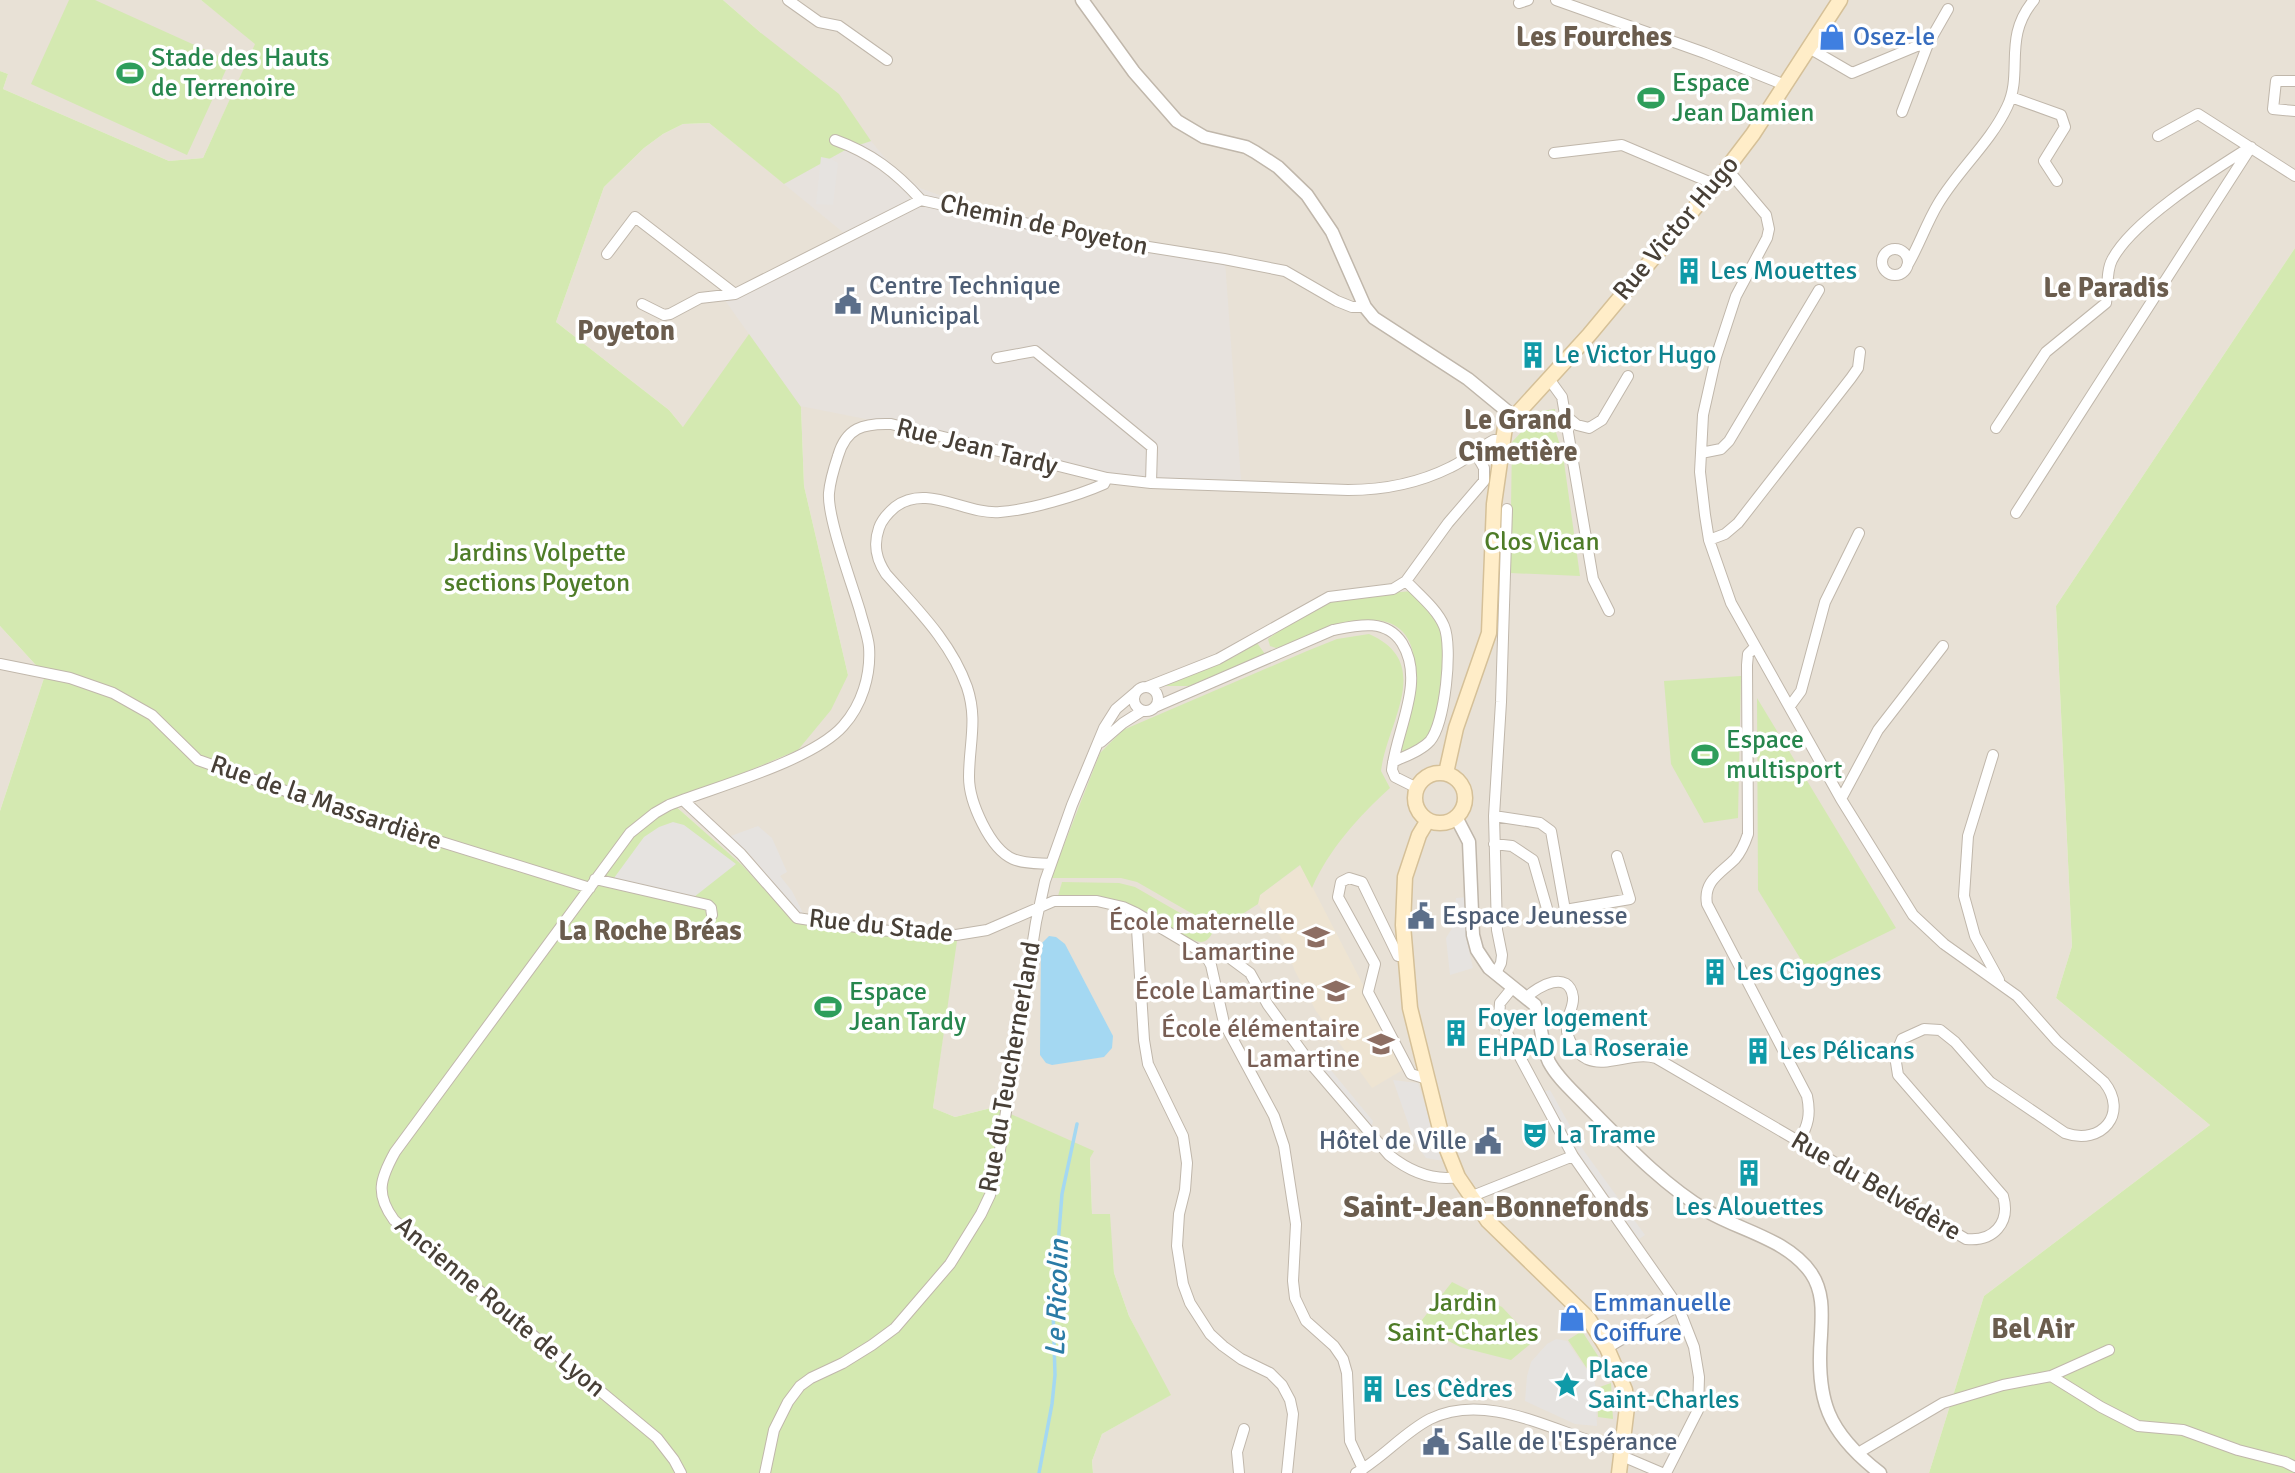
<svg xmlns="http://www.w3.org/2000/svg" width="2295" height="1473" viewBox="0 0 2295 1473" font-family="Signika,sans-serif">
<rect width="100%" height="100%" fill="#f4f0e8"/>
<path fill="#e8e1d6" d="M0,0H201L256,43L203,158L169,161L3,89L8,74L0,71Z
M723,0H2295V248L2056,606L2072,946L2056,998L2210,1125L1984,1296L1929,1473H1093L1092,1461L1102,1434L1170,1395L1129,1316L1114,1273L1113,1261L1092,1214L1090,1158L995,1107L955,1117L933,1108L956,941L794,921L737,861L671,802L848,675L804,486L801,407L683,427L669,410L556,322L604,187L644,148L663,134L683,124L709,123L785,184L761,33Z
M0,626L45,675L0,811Z"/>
<path fill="#e7e2dd" d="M871,141L885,158L920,188L950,199L1225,261L1241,480L1134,482L891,424L800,406L724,299L845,234L784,184L847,149Z"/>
<path fill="#eee4d2" d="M1301,865L1406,1068L1372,1088L1316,1011L1295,971L1283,941L1258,904L1260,895Z"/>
<path fill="#d4e9b1" d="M69,0H95L230,61L187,155L31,84Z
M201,0H723L761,33L839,94L871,141L847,149L784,184L709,123L683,124L663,134L644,148L604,187L556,322L669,410L683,427L749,334L801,407L804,486L848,675L831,710L798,750L672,803L742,865L794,921L957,941L933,1108L955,1117L995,1107L1094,1151L1090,1158L1092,1214H1110L1114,1273L1129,1316L1171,1395L1102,1434L1092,1461L1093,1473H0V811L45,675L0,626V71L8,74L3,89L169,161L203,158L255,44Z
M2295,248V1473H1929L1984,1296L2210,1125L2056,998L2072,946L2056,606Z
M1555,409L1554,426L1563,455L1580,576L1510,573L1512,442L1541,411Z
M1412,591L1438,621L1444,638L1442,698L1429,736L1405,752L1401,750V747C1413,702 1439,610 1358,621C1329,624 1304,641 1276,648L1270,646L1268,639L1300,616L1327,602L1354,596Z
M1369,634C1435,663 1387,722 1381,771L1390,788C1359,816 1329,849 1312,888L1300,865L1260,895L1258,904L1219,929L1137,882L1121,878H1051L1100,753L1123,730L1307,651L1337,639Z
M1257,643L1265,654L1189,686H1160L1234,657Z
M1741,676L1738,818L1704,823L1671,764L1664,681Z
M1757,698L1896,928L1808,971L1758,890Z
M1062,882L1119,883L1135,887L1213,932C1209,939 1205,944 1196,941C1176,936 1157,919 1139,909C1114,895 1086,895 1058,896Z
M1452,1282L1502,1307L1534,1341L1511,1360L1460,1347L1418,1325Z
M1582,1331L1605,1367L1592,1376L1568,1340Z
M1611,1383L1613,1419L1598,1417L1597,1388Z"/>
<path fill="#e6e3e0" d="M821,157L831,159L838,163L833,205L816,204Z
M673,822L684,825L736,864L694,897L614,878L644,837L659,827Z
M758,826L772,838L787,872L780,876L792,891L803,913L796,911L752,857L728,837Z
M1468,897L1466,938L1473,968L1450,975L1446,938L1454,925L1456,898Z
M1314,1060L1325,1063L1373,1121L1371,1130Z
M1393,1080L1418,1083L1443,1161L1426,1158L1415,1143Z
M1550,1090L1584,1151L1645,1235L1639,1239L1582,1158L1542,1092Z
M1556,1339L1567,1341L1595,1382L1597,1426L1575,1424L1525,1401L1527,1376L1531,1362L1547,1344Z"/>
<path fill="#a4d8f2" d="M1049,936L1056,937L1065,944L1113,1036L1112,1048L1104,1057L1052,1065L1046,1063L1040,1055L1041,944Z"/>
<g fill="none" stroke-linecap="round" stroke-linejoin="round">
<path stroke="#a4d8f2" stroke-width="3.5" d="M1039,1473L1052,1404L1055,1375L1053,1308L1062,1194L1077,1124"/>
<defs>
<path id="minor" d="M788,0L819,22L839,26L887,60
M1556,0L1705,53L1785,85
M1519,3L1528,0
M1809,48L1852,73L1917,46L1928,44
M2295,81H2276L2273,109L2295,111
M2011,97L2061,115L2065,127L2044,161L2057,181
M1902,112L1928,44L1948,9
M2158,136L2198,114L2295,176
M835,140C871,153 896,172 921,200
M1554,153L1622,145L1714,184
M1882 262a13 13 0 1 1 26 0a13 13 0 1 1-26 0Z
M607,254L635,217L735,294
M1907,266C1919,246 1926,224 1938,204C1958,170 1990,143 2007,107C2024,72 2002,38 2034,0
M642,304L664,315L670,314L700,298L735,294L921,200L1092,238L1224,259L1285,271L1337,301L1352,307H1365
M997,358L1035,351L1152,447L1151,483
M1549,379L1562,397L1593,579L1609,611
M1565,415L1577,425L1589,428L1602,420L1628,376
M1996,428L2046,352L2106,303C2108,290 2106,271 2112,260C2132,221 2209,173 2247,149
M1701,453L1721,449L1729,441L1819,290
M2016,513L2251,147
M1709,540L1725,534L1738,523L1851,378L1858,368L1860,352
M1755,647L1748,654L1747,665L1748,834C1745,843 1741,852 1735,859C1721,873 1703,881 1707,904L1807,1096C1811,1115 1808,1125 1799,1142
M0,664L70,678L113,693L152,715L198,760L348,813L590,888
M1134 699a12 12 0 1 1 24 0a12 12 0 1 1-24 0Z
M1147,687L1218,659L1329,597L1393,589L1406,581
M1790,706L1801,691L1825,602L1859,533
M1155,707L1333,630C1358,625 1386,618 1402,643C1426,682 1396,730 1392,770L1395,777L1417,788
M1101,742L1123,723L1142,711
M1993,755L1968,836L1964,896L1975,936L1999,980
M1393,762C1405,756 1421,751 1430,741C1445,723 1453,647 1444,626C1437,609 1418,594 1406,581L1448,523L1484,481V468L1475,452
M1841,799L1878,730L1943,646
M683,800L741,854L797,918L877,930L956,935L987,930L1054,901H1097L1123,907L1136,913L1205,954L1211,965L1224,1023L1274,1116L1284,1146L1296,1224L1293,1281L1295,1298L1306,1321L1334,1346L1343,1359L1347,1373L1350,1441L1363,1469
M1494,816L1540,823L1551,831L1565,910L1630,899L1617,856
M1494,844L1512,846L1533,860L1550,919
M1051,864C1039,863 1024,864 1013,859C990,849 969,802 969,777C969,744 978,720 967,687C951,642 917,609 886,574C876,559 873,545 879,528C882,519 888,513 895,507C927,483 965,515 1000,512C1029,510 1077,496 1104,484L1107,478
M595,879L708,905L711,908L712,915
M1136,913L1144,1040L1148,1064L1183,1136L1187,1163L1185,1190L1179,1214L1177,1246L1183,1284L1190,1303L1210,1334L1223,1346L1241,1359L1270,1373L1282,1385L1290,1400L1293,1414L1287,1473
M1205,954L1215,951L1223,953L1250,973L1268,1005L1311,1064L1389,1155C1409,1171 1433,1181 1458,1177
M1405,955L1398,956L1362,882L1349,878L1341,882L1338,897L1375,964L1368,992L1411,1074L1427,1079
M1496,973L1501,963L1502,955L1497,930L1494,816L1501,702L1507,509
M1513,987L1500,1003L1499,1018L1573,1156L1678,1306L1694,1347L1699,1377L1698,1410L1666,1473
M1527,997C1538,986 1569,969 1573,997C1574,1006 1568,1014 1567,1023C1565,1037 1575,1053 1587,1059C1607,1068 1633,1051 1656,1058L1966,1239C1993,1242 2011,1223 2003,1196L1898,1075L1895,1056L1902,1039L1924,1029L1940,1030L1955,1042L1990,1082L2065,1133C2102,1146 2129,1113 2104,1082L2057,1041L2017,996L1944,944L1913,915L1841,799L1731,603L1709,540L1705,515L1700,472L1703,415L1716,357L1736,296L1767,238L1769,229L1766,215L1727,169
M1470,1197L1573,1156
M1607,1348L1678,1306
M2051,1376L2101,1407L2138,1426L2183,1430L2238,1450L2285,1462L2295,1467
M1858,1453L1943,1403L2003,1385L2051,1376L2109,1350
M1622,1456L1662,1473
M681,1473L674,1460L657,1438L394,1220C375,1194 380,1179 395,1152L630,833L655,813L669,805C715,787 812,761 843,726C862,705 871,675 869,647C868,636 863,623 860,611C852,584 827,517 829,493C830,481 834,468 838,456C846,428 863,423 891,424L1107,478L1151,483L1348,490C1384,490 1419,483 1451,467C1466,460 1479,448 1494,440H1501
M765,1473L774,1430L788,1402L800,1386L811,1378L843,1363L872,1345L895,1328L950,1264L981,1214L990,1195L999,1156L1036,922L1045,881L1072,805L1104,728L1116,709L1136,692
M1239,1473L1237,1452L1244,1429
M1356,1473C1383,1458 1403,1433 1430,1419C1491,1389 1563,1438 1622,1450"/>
<path id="tertiary" d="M1082,0L1134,72L1177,121L1204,137L1246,147L1255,152L1278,167L1307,195L1332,232L1365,307L1374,318L1468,379L1513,416
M1456,817L1469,842L1473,935L1477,950L1489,968L1535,1005C1543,1024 1540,1044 1549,1062C1558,1079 1574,1092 1587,1106C1624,1143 1662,1184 1707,1211C1741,1231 1787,1239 1811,1273C1824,1292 1822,1314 1821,1335C1816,1400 1827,1432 1880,1473"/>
<path id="secondary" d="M1446,773L1456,728L1489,633L1494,504L1505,427L1589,335L1718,180L1753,134L1840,0
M1415 798a25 25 0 1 1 50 0a25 25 0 1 1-50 0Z
M1428,820L1419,835L1405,877L1403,925L1410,1008L1442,1137L1458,1177L1488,1221L1588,1318L1607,1348L1625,1390L1627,1407L1619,1473"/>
</defs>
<use href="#minor" stroke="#c0b7ab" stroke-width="12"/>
<use href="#tertiary" stroke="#c0b7ab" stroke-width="15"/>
<use href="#secondary" stroke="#d5c098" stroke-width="17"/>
<use href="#minor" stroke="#fff" stroke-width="10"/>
<use href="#tertiary" stroke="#fff" stroke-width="12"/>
<use href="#secondary" stroke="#ffedc8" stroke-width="14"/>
</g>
<defs>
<symbol id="shop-bare" viewBox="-9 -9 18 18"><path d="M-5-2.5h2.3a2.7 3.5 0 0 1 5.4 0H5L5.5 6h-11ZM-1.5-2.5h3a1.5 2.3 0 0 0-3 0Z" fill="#3f7fe0" stroke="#fff" stroke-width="2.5" paint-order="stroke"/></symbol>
<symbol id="stadium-bare" viewBox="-9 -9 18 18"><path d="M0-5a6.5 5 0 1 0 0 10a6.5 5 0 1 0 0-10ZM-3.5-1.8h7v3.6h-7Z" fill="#2e9e5b" stroke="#fff" stroke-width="2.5" paint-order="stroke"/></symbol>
<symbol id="building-bare" viewBox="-9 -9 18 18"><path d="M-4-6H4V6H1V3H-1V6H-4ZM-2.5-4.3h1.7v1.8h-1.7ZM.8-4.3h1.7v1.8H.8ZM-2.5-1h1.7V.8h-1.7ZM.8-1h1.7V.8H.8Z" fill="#0f9aa8" stroke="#fff" stroke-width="2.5" paint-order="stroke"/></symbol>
<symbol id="civic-bare" viewBox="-9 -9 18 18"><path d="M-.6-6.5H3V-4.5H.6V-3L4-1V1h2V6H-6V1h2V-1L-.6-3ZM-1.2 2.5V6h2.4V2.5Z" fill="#5c6f8a" stroke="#fff" stroke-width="2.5" paint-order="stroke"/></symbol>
<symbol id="school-bare" viewBox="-9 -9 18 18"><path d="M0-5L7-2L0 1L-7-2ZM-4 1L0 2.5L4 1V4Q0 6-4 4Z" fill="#8d6e63" stroke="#fff" stroke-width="2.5" paint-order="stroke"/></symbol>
<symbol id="theatre-bare" viewBox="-9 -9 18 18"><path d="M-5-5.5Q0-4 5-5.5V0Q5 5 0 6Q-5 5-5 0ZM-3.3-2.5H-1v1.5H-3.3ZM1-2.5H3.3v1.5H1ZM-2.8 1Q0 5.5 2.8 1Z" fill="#0f9aa8" stroke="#fff" stroke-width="2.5" paint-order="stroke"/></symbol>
<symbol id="sight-bare" viewBox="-9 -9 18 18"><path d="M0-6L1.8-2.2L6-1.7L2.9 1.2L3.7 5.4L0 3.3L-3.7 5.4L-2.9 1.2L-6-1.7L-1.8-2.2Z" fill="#0f9aa8" stroke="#fff" stroke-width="2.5" paint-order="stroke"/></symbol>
</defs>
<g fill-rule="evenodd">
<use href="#shop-bare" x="1813" y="18" width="38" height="38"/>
<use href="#stadium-bare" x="111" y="54" width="38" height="38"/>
<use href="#stadium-bare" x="1632" y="79" width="38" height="38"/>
<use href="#building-bare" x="1670" y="252" width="38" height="38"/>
<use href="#civic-bare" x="829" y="282" width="38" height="38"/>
<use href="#building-bare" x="1514" y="336" width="38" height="38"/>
<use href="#stadium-bare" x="1686" y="736" width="38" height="38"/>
<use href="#civic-bare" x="1402" y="897" width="38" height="38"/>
<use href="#school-bare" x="1297" y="918" width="38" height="38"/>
<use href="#building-bare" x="1696" y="953" width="38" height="38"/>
<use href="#school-bare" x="1317" y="972" width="38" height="38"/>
<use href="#stadium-bare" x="809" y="988" width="38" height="38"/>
<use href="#building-bare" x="1437" y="1014" width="38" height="38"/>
<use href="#school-bare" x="1362" y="1025" width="38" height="38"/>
<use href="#building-bare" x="1739" y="1032" width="38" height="38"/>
<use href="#theatre-bare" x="1516" y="1116" width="38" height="38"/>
<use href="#civic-bare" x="1469" y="1122" width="38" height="38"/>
<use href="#building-bare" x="1730" y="1154" width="38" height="38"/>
<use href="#shop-bare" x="1553" y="1299" width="38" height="38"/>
<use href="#sight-bare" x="1548" y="1366" width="38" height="38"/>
<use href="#building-bare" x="1354" y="1370" width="38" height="38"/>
<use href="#civic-bare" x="1417" y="1423" width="38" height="38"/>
</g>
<g text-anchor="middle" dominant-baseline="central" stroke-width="7" stroke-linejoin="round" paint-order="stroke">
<g font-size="26" fill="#366cbe" stroke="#fff" text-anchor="start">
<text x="1853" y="37">Osez-le</text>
<text x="1593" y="1303">Emmanuelle<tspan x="1593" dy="30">Coiffure</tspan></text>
</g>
<g font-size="26" fill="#27864d" stroke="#fff" text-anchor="start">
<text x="151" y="58">Stade des Hauts<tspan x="151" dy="30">de Terrenoire</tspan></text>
<text x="1672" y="83">Espace<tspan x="1672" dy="30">Jean Damien</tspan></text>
<text x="1726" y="740">Espace<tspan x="1726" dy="30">multisport</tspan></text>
<text x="849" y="992">Espace<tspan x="849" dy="30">Jean Tardy</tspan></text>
</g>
<g font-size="26" fill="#484037" stroke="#fff">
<text transform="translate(1044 225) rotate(12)">Chemin de Poyeton</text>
<text transform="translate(1676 228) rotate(-50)">Rue Victor Hugo</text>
<text transform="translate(977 447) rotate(14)">Rue Jean Tardy</text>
<text transform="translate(326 803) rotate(19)">Rue de la Massardière</text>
<text transform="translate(881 926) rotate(6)">Rue du Stade</text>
<text transform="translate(1010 1067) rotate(-80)">Rue du Teuchernerland</text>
<text transform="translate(1876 1186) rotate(30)">Rue du Belvédère</text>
<text transform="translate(500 1307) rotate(40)">Ancienne Route de Lyon</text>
</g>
<g font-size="26" fill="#0d838f" stroke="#fff" text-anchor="start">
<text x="1710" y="271">Les Mouettes</text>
<text x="1554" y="355">Le Victor Hugo</text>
<text x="1736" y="972">Les Cigognes</text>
<text x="1477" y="1018">Foyer logement<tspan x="1477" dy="30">EHPAD La Roseraie</tspan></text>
<text x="1779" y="1051">Les Pélicans</text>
<text x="1556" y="1135">La Trame</text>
<text x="1749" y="1207" text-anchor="middle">Les Alouettes</text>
<text x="1588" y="1370">Place<tspan x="1588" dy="30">Saint-Charles</tspan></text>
<text x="1394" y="1389">Les Cèdres</text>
</g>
<g font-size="26" fill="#4e5e75" stroke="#fff" text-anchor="start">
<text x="869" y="286">Centre Technique<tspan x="869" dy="30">Municipal</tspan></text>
<text x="1442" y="916">Espace Jeunesse</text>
<text x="1467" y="1141" text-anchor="end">Hôtel de Ville</text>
<text x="1457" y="1442">Salle de l'Espérance</text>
</g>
<g font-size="26" fill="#4e7c28" stroke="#fff">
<text x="1542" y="542">Clos Vican</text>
<text x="537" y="553">Jardins Volpette<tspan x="537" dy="30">sections Poyeton</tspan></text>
<text x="1463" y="1303">Jardin<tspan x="1463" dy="30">Saint-Charles</tspan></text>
</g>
<g font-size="26" fill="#785e54" stroke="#fff" text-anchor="end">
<text x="1295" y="922">École maternelle<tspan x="1295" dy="30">Lamartine</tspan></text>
<text x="1315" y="991">École Lamartine</text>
<text x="1360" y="1029">École élémentaire<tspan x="1360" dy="30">Lamartine</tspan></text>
</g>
<g font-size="28" font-weight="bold" fill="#6b5d4e" stroke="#fff">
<text x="1594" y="37">Les Fourches</text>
<text x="2106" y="288">Le Paradis</text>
<text x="626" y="331">Poyeton</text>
<text x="1518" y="420">Le Grand<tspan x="1518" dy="32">Cimetière</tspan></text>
<text x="650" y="931">La Roche Bréas</text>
<text x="2033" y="1329">Bel Air</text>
</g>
<g font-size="28" font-style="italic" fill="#2a7ba6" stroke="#fff">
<text transform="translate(1057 1298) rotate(-88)">Le Ricolin</text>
</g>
<g font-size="30" font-weight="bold" fill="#6b5d4e" stroke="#fff">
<text x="1496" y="1207">Saint-Jean-Bonnefonds</text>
</g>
</g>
</svg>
